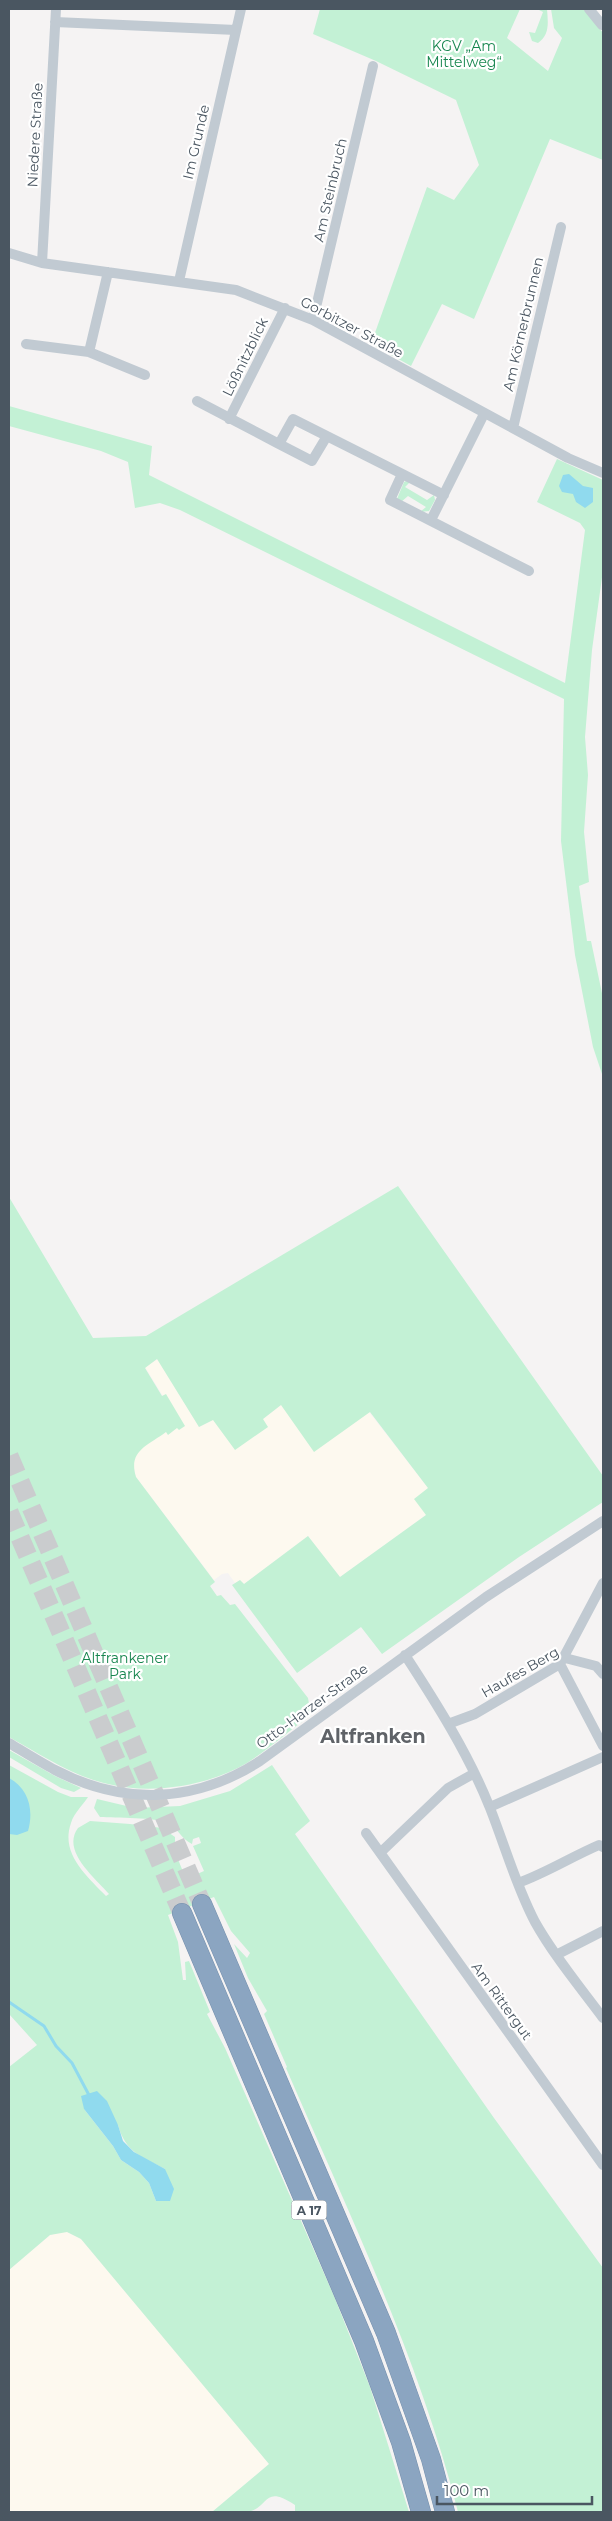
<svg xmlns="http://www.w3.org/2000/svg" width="612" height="2521" viewBox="0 0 612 2521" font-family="Montserrat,sans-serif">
<rect width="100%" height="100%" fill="#f5f3f3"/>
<path fill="#fdf9ef" d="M158,1359L199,1427L213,1420L268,1427L262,1420L281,1405L369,1412L428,1488L426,1515L340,1577L308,1536L244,1584L240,1580L235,1583L228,1573L222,1574L214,1580L136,1477L133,1465L135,1455L165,1395L163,1396L145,1367Z
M60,2232H67L81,2239L269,2464L212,2512H9V2270L50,2235Z"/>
<path fill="#c3f1d5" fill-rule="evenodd" d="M320,9H520L507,38L548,71L562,38L554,28L551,9H585L603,33V160L550,139L474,319L442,304L411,366L371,344L427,187L454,200L479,165L456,100L376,61L313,34Z
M537,9H547C548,22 550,35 538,43L532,41L529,32L535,33L543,12Z
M9,406L152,446L149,475L565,683L585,530L580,523L537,502L557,459L603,480V570L592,650L585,737L588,775L584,832L589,882L579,886L587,941H591L603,998V1077L593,1047L575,955L561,841L564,699L180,510L160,503L135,508L128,462L101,451L9,426Z
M406,481L410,482L405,487L427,500L434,495L435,500L429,511L420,512L426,507L408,496L401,502L397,499L404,482Z
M398,1186L603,1476V1502L519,1557L382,1654L361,1627L297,1673L232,1585L240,1580L244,1584L308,1536L340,1577L426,1515L414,1499L428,1488L370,1412L314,1452L281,1405L263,1419L268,1427L235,1450L213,1420L199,1427L157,1359L145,1368L162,1396L166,1394L185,1426L179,1430L177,1428L168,1435L166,1432C147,1446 128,1451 136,1477L215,1582L210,1586L217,1596L221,1595L230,1605L235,1604L308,1698L311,1715C290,1730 269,1749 247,1763C208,1786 152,1795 108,1784C72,1776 40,1754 9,1737V1197L93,1338L146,1336Z
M9,1750L55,1776L81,1788L74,1792L61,1788L9,1757Z
M9,1765L58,1792L71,1797H88C83,1805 74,1813 71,1823C60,1854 87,1876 106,1896L109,1894C95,1878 61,1851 78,1828L90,1821L130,1824L162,1828L175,1837V1852L186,1879L204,1871L193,1846L201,1843L199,1837L193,1839L192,1844C181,1839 178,1828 168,1823C156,1817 115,1818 100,1817L94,1808L97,1799L135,1808L180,1806L230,1791L272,1765L310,1821L295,1834L494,2118L603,2268V2512H458C419,2358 349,2214 286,2068L287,2067L264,2014L267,2011L248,1978L234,1944L247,1958L250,1953L231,1931L214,1897L168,1915L178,1942L183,1980H186L185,1962L189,1961L210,2012L207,2014L225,2048L334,2296L370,2387L409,2512H295V2505C263,2484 270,2507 248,2512C237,2515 223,2512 212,2512L269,2464L81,2239L67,2232L50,2235L9,2270V2067L37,2045L9,2014ZM84,2109L118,2125C126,2153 141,2156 165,2169L156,2201L149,2183L139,2172L121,2160L113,2146Z"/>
<path fill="#90daee" d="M569,474L583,486L593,488V502L585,508L576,502L573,494L562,492L559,486L563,475Z
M9,1778C29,1789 34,1810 28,1831L17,1835L9,1834Z
M97,2091L107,2101L118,2125L123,2141L134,2152L165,2169L174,2189L170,2201H156L149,2183L139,2172L121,2160L113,2146L84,2109L81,2096Z"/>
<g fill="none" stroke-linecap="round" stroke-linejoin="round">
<path stroke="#90daee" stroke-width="3" d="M9,2002L44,2026L56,2046L72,2063L90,2097"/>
<path stroke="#caccce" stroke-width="19" stroke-dasharray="19 9" stroke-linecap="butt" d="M9,1456L202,1904
M9,1512L182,1913"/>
<defs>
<path id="highway" d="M202,1904L386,2333L431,2459L445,2512
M182,1913L364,2341L401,2442L421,2512"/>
</defs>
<use href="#highway" stroke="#7690ad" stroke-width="20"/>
<path stroke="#c1cad2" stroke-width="10" d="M589,9L602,25
M55,22L236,30
M9,253L42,263L236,290L313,320L568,458L603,473
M42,263L56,9
M108,272L89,352L145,375
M179,281L241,9
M313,320L373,66
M26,344L89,352
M197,401L279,444L293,419L444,495
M229,419L285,308
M513,428L561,227
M279,444L312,461L327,436
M402,474L390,500L529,571
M431,520L484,414
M405,1655C437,1704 469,1755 490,1808C505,1846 516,1886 535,1922C554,1956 580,1987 603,2018
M565,1658L596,1666L603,1674
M560,1664L603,1746
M448,1724L475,1714L560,1664L603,1583
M9,1743C24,1752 40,1762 55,1770C124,1806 195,1803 260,1761L486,1597L603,1521
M490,1807L603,1757
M366,1833L603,2165
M381,1852L448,1788L473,1774
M518,1883C546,1873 571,1857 599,1845L603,1847
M556,1955L603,1931"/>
<use href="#highway" stroke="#8ba5c1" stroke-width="19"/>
</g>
<g text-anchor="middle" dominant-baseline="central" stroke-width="4.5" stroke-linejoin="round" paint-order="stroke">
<rect fill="#fff" stroke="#808990" stroke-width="1" x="291.5" y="2200.5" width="35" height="19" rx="4"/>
<g font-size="12" font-weight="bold" fill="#4a5661">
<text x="309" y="2210">A 17</text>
</g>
<g font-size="14" fill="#17864f" stroke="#fff">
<text x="464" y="46">KGV „Am<tspan x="464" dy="16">Mittelweg“</tspan></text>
<text x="125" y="1658">Altfrankener<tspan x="125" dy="16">Park</tspan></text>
</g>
<g font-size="14" fill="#4a5661" stroke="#fff">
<text transform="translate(35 135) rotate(-87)">Niedere Straße</text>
<text transform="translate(196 142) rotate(-77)">Im Grunde</text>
<text transform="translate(330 190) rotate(-77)">Am Steinbruch</text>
<text transform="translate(523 324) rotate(-77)">Am Körnerbrunnen</text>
<text transform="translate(352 327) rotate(28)">Gorbitzer Straße</text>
<text transform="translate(245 357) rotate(-64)">Lößnitzblick</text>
<text transform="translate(520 1672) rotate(-30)">Haufes Berg</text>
<text transform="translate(312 1706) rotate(-36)">Otto-Harzer-Straße</text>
<text transform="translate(502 2001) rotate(54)">Am Rittergut</text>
</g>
<g font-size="19" font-weight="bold" fill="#5f6368" stroke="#fff">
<text x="373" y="1736">Altfranken</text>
</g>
</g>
<rect width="612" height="2521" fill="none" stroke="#4a5661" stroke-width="20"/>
<path d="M437 2496v8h155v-8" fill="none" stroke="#4a5661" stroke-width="2.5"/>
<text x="444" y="2496" font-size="15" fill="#4a5661" stroke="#ffffff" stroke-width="4" paint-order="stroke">100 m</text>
</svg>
